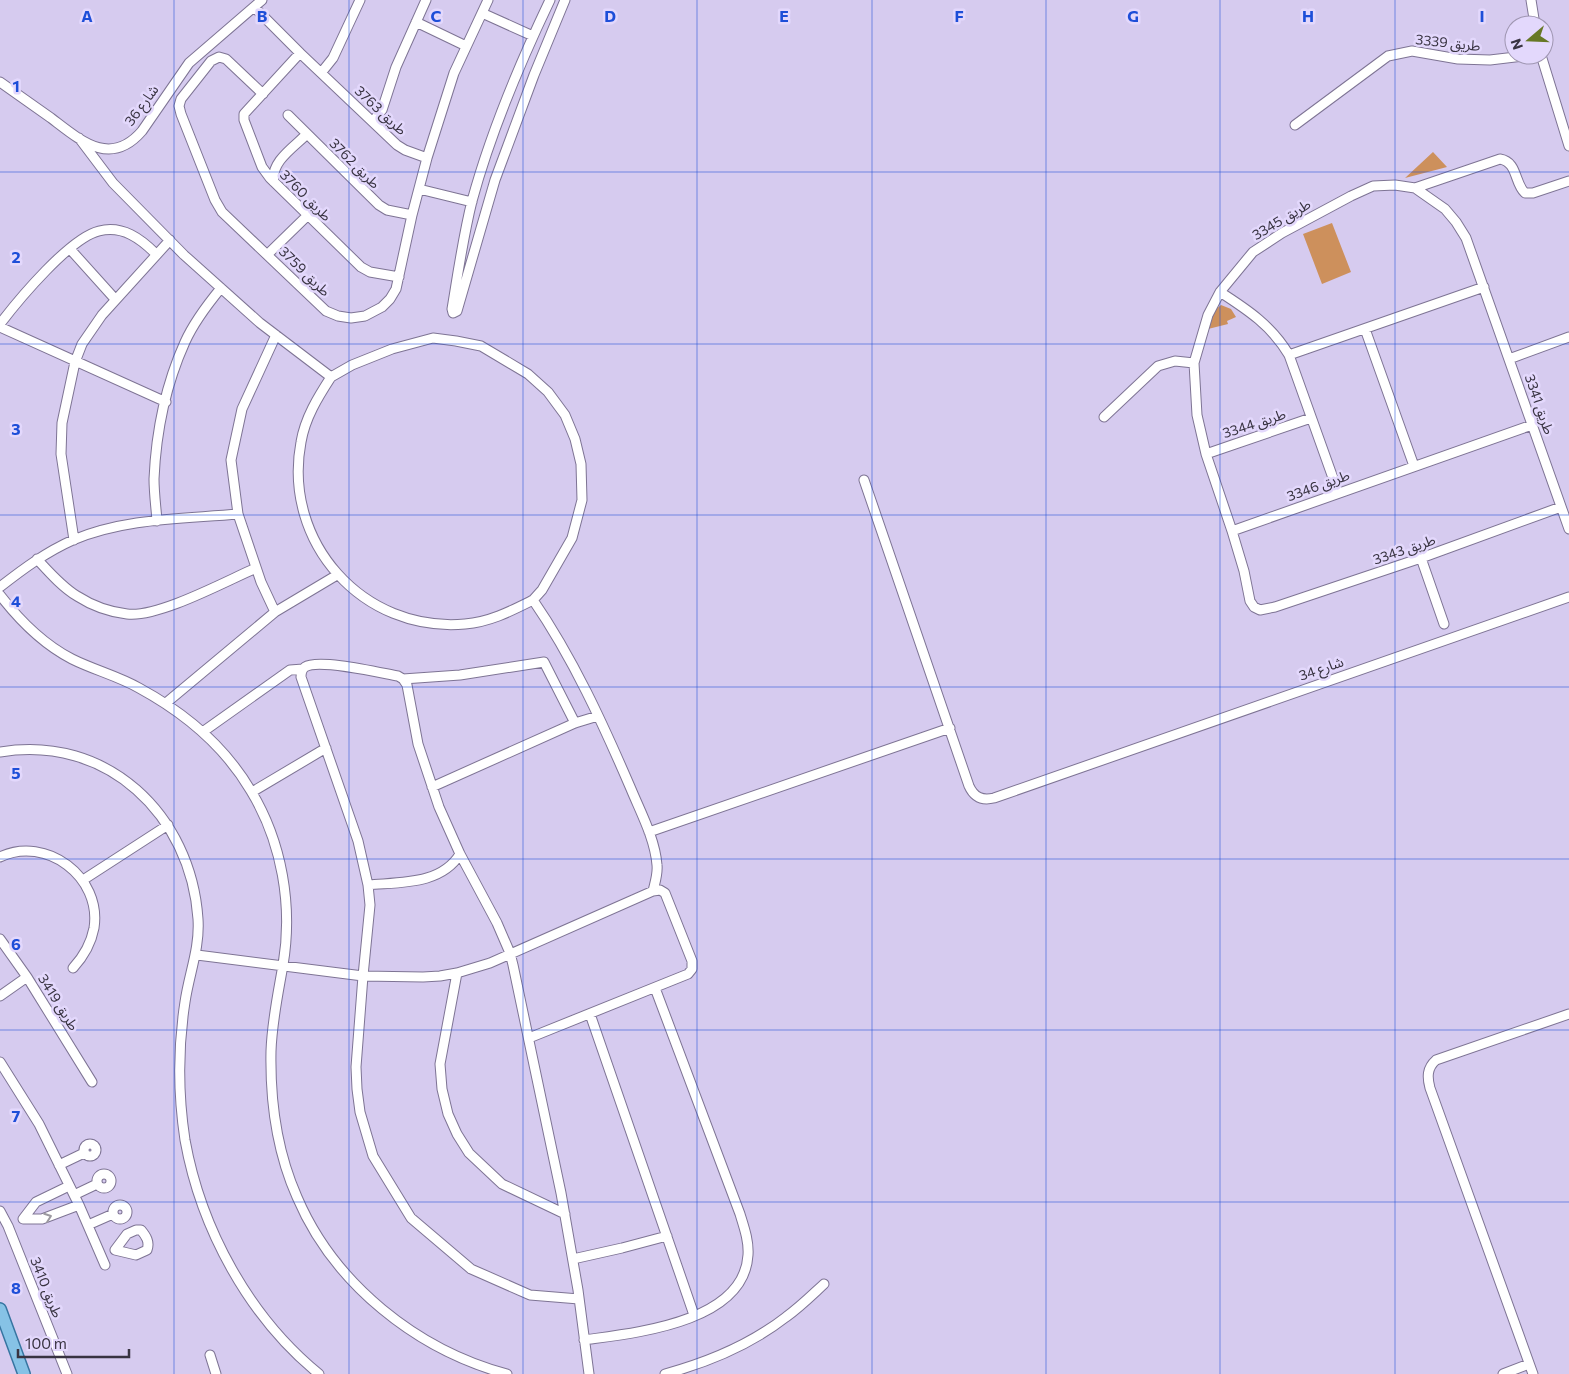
<svg xmlns="http://www.w3.org/2000/svg" width="1569" height="1374" viewBox="0 0 1569 1374" font-family="Commissioner,'Noto Sans Arabic',sans-serif">
<rect width="100%" height="100%" fill="#d6cbef"/>
<path fill="#cd905c" d="M1433,152L1447,167L1405,178Z
M1332,223L1351,272L1322,284L1303,234Z
M1221,305L1231,309L1236,317L1227,321L1228,324L1208,329L1210,314Z"/>
<g fill="none" stroke-linecap="round" stroke-linejoin="round">
<defs>
<path id="minor" d="M550,0C519,65 491,131 472,201C463,237 458,273 452,309L453,313L457,311L495,180L534,75L565,0
M1531,0L1535,25
M254,7L300,53L397,145L405,150L427,158
M482,13L533,36
M416,22L466,46
M300,53L244,114V120L262,167L270,178L361,267L370,272L399,277
M1541,55L1569,146
M321,73L333,58L360,0
M0,82C17,94 34,106 51,118C80,140 110,168 142,131L189,63L262,0
M263,94L226,59L219,57L211,61L181,99L179,106L181,114L215,200L222,212L326,311L338,316L351,318L365,316L382,307L390,299L396,289L412,215L427,158L454,73L488,0
M288,115L379,205L387,210L412,215
M373,121L382,110L396,67L426,0
M1295,125L1388,56L1412,51L1458,59L1490,60L1532,55
M79,138L113,183L184,255L260,323L331,377L352,365L392,349L433,338L456,341L481,346L528,374L548,392L565,415L575,439L581,464L582,500L572,538L542,590L533,600C573,658 603,724 631,789C641,813 655,839 657,865C658,874 655,882 653,891
M274,182C270,162 294,147 307,134
M1415,188L1500,159C1518,162 1514,183 1525,193H1533L1569,181
M419,189L472,202
M70,249L115,299
M268,254L307,216
M1220,292C1248,310 1272,326 1289,355L1338,492
M0,324C19,299 70,238 99,231C123,225 141,239 156,254
M0,327L166,402
M1365,329L1414,466
M1289,355L1484,287
M1509,359L1569,337
M331,377C318,397 305,418 301,442C282,542 363,633 465,624C490,622 511,611 533,600
M1104,417L1158,366L1175,361L1194,363
M1206,454L1311,418
M864,480L969,786C974,797 982,801 994,798L1569,597
M1561,507L1421,558L1275,607L1260,610L1254,607L1250,601L1244,571L1232,531L1206,454L1197,415L1194,363L1208,315L1220,292L1253,252L1282,233L1351,196L1373,186L1395,185L1415,188L1445,209L1456,222L1466,238L1569,529
M157,521C156,507 154,493 154,479C156,433 166,384 185,342C194,322 207,305 221,288
M1232,531L1532,425
M74,540L61,454L62,423L75,362L82,344L102,315L170,240
M1421,558L1444,624
M37,559C49,572 62,587 77,596C91,605 110,612 127,614C158,618 226,581 256,568
M0,587C23,569 46,552 73,540C125,518 183,519 238,514
M0,595C20,621 43,644 72,659C94,670 118,676 139,688C185,713 224,745 251,791C282,842 293,906 283,965C278,994 272,1021 271,1051C270,1101 277,1152 297,1197C334,1284 417,1350 507,1374
M275,612L261,582L238,514L231,460L242,409L276,335
M403,679L460,675L544,662L575,723
M166,703L275,612L337,575
M204,731L290,670L303,669
M0,752C107,734 191,815 198,919C200,948 189,974 185,1002C178,1047 178,1094 185,1140C201,1229 249,1317 319,1374
M432,787L575,723L598,716
M252,792L326,748
M649,832L950,728
M0,857C46,835 102,877 94,928C91,944 84,956 73,968
M83,880L168,825
M368,885C400,882 441,885 460,854
M0,939L27,977L92,1082
M197,955L363,976L423,977L440,976L457,973L490,963L653,891L660,890L665,893L692,961V969L688,974L529,1038
M457,973L440,1064L442,1089L448,1114L457,1134L469,1153L502,1184L565,1214
M0,996L27,977
M590,1014L694,1315
M0,1062L39,1124L79,1205L105,1265
M84 1150a6 6 0 1 1 12 0a6 6 0 1 1-12 0Z
M59,1165L84,1153
M97 1181a7 7 0 1 1 14 0a7 7 0 1 1-14 0Z
M69,1186L36,1202L23,1219H42L79,1205
M74,1195L97,1184
M113 1212a7 7 0 1 1 14 0a7 7 0 1 1-14 0Z
M0,1211L8,1226L67,1374
M88,1225L113,1214
M136,1230H141C146,1236 150,1242 147,1250L136,1255L115,1250L127,1234Z
M573,1259L622,1248L667,1236
M579,1299L530,1295L471,1269L411,1218L373,1156L360,1112L357,1089L356,1067L363,976L370,905L368,885L358,841L301,677C301,673 302,669 305,667C318,658 381,673 398,676L403,679L407,685L418,744L439,807L460,854L497,923L510,953L513,965L561,1193L578,1290L589,1374
M584,1340C634,1333 744,1323 748,1255C749,1241 744,1227 740,1214L655,988
M210,1355L216,1374
M665,1374C709,1362 750,1345 786,1317C800,1307 812,1295 824,1284
M1503,1374L1529,1364
M1533,1374L1430,1088C1427,1077 1427,1068 1436,1060L1569,1014"/>
<path id="major" d="M0,1309L24,1374"/>
</defs>
<use href="#minor" stroke="#7e7494" stroke-width="11"/>
<use href="#major" stroke="#3775a1" stroke-width="14"/>
<use href="#minor" stroke="#fff" stroke-width="9"/>
<use href="#major" stroke="#86c2e6" stroke-width="11"/>
</g>
<defs><path id="oneway-chevron" d="M-2-3.5L2.5 0L-2 3.5" fill="none" stroke-width="1.6" stroke-linecap="round" stroke-linejoin="round" transform="scale(1.25)"/></defs>
<use stroke="#9c99a0" href="#oneway-chevron" transform="translate(48 1217) rotate(-20)"/>
<path fill="none" stroke="#1d4ed8" stroke-width="1" stroke-opacity="0.55" d="M174,0V1374M349,0V1374M523,0V1374M697,0V1374M872,0V1374M1046,0V1374M1220,0V1374M1395,0V1374M0,172H1569M0,344H1569M0,515H1569M0,687H1569M0,859H1569M0,1030H1569M0,1202H1569"/>
<g text-anchor="middle" dominant-baseline="central" stroke-width="5" stroke-linejoin="round" paint-order="stroke">
<g font-size="14" fill="#383341" stroke="#e3d8fc">
<text transform="translate(1448 42) rotate(6)">طريق 3339</text>
<text transform="translate(141 105) rotate(-54)">شارع 36</text>
<text transform="translate(381 110) rotate(43)">طريق 3763</text>
<text transform="translate(355 163) rotate(45)">طريق 3762</text>
<text transform="translate(306 195) rotate(45)">طريق 3760</text>
<text transform="translate(1281 219) rotate(-31)">طريق 3345</text>
<text transform="translate(305 271) rotate(44)">طريق 3759</text>
<text transform="translate(1540 404) rotate(71)">طريق 3341</text>
<text transform="translate(1254 423) rotate(-18)">طريق 3344</text>
<text transform="translate(1318 485) rotate(-20)">طريق 3346</text>
<text transform="translate(1404 549) rotate(-19)">طريق 3343</text>
<text transform="translate(1321 668) rotate(-19)">شارع 34</text>
<text transform="translate(59 1002) rotate(58)">طريق 3419</text>
<text transform="translate(47 1287) rotate(68)">طريق 3410</text>
</g>
</g>
<g font-size="16" text-anchor="middle" font-weight="bold" fill="#1d4ed8" stroke="#e3d8fc" stroke-width="5" stroke-linejoin="round" paint-order="stroke">
<text x="87" y="22">A</text>
<text x="262" y="22">B</text>
<text x="436" y="22">C</text>
<text x="610" y="22">D</text>
<text x="784" y="22">E</text>
<text x="959" y="22">F</text>
<text x="1133" y="22">G</text>
<text x="1308" y="22">H</text>
<text x="1482" y="22">I</text>
<text x="16" y="92">1</text>
<text x="16" y="263">2</text>
<text x="16" y="435">3</text>
<text x="16" y="607">4</text>
<text x="16" y="779">5</text>
<text x="16" y="950">6</text>
<text x="16" y="1122">7</text>
<text x="16" y="1294">8</text>
</g>
<g transform="translate(1529 40) rotate(251)"><circle r="24" fill="#e3d8fc" stroke="#9f96b1"/>
<path d="M0-4L9 19L0 12L-9 19Z" fill="#677826"/>
<text y="-8" font-size="14" font-weight="bold" text-anchor="middle" fill="#383341">N</text>
</g>
<path d="M18 1349v8h111v-8" fill="none" stroke="#383341" stroke-width="2.5"/>
<text x="25" y="1349" font-size="15" fill="#383341" stroke="#e3d8fc" stroke-width="4" paint-order="stroke">100 m</text>
</svg>
